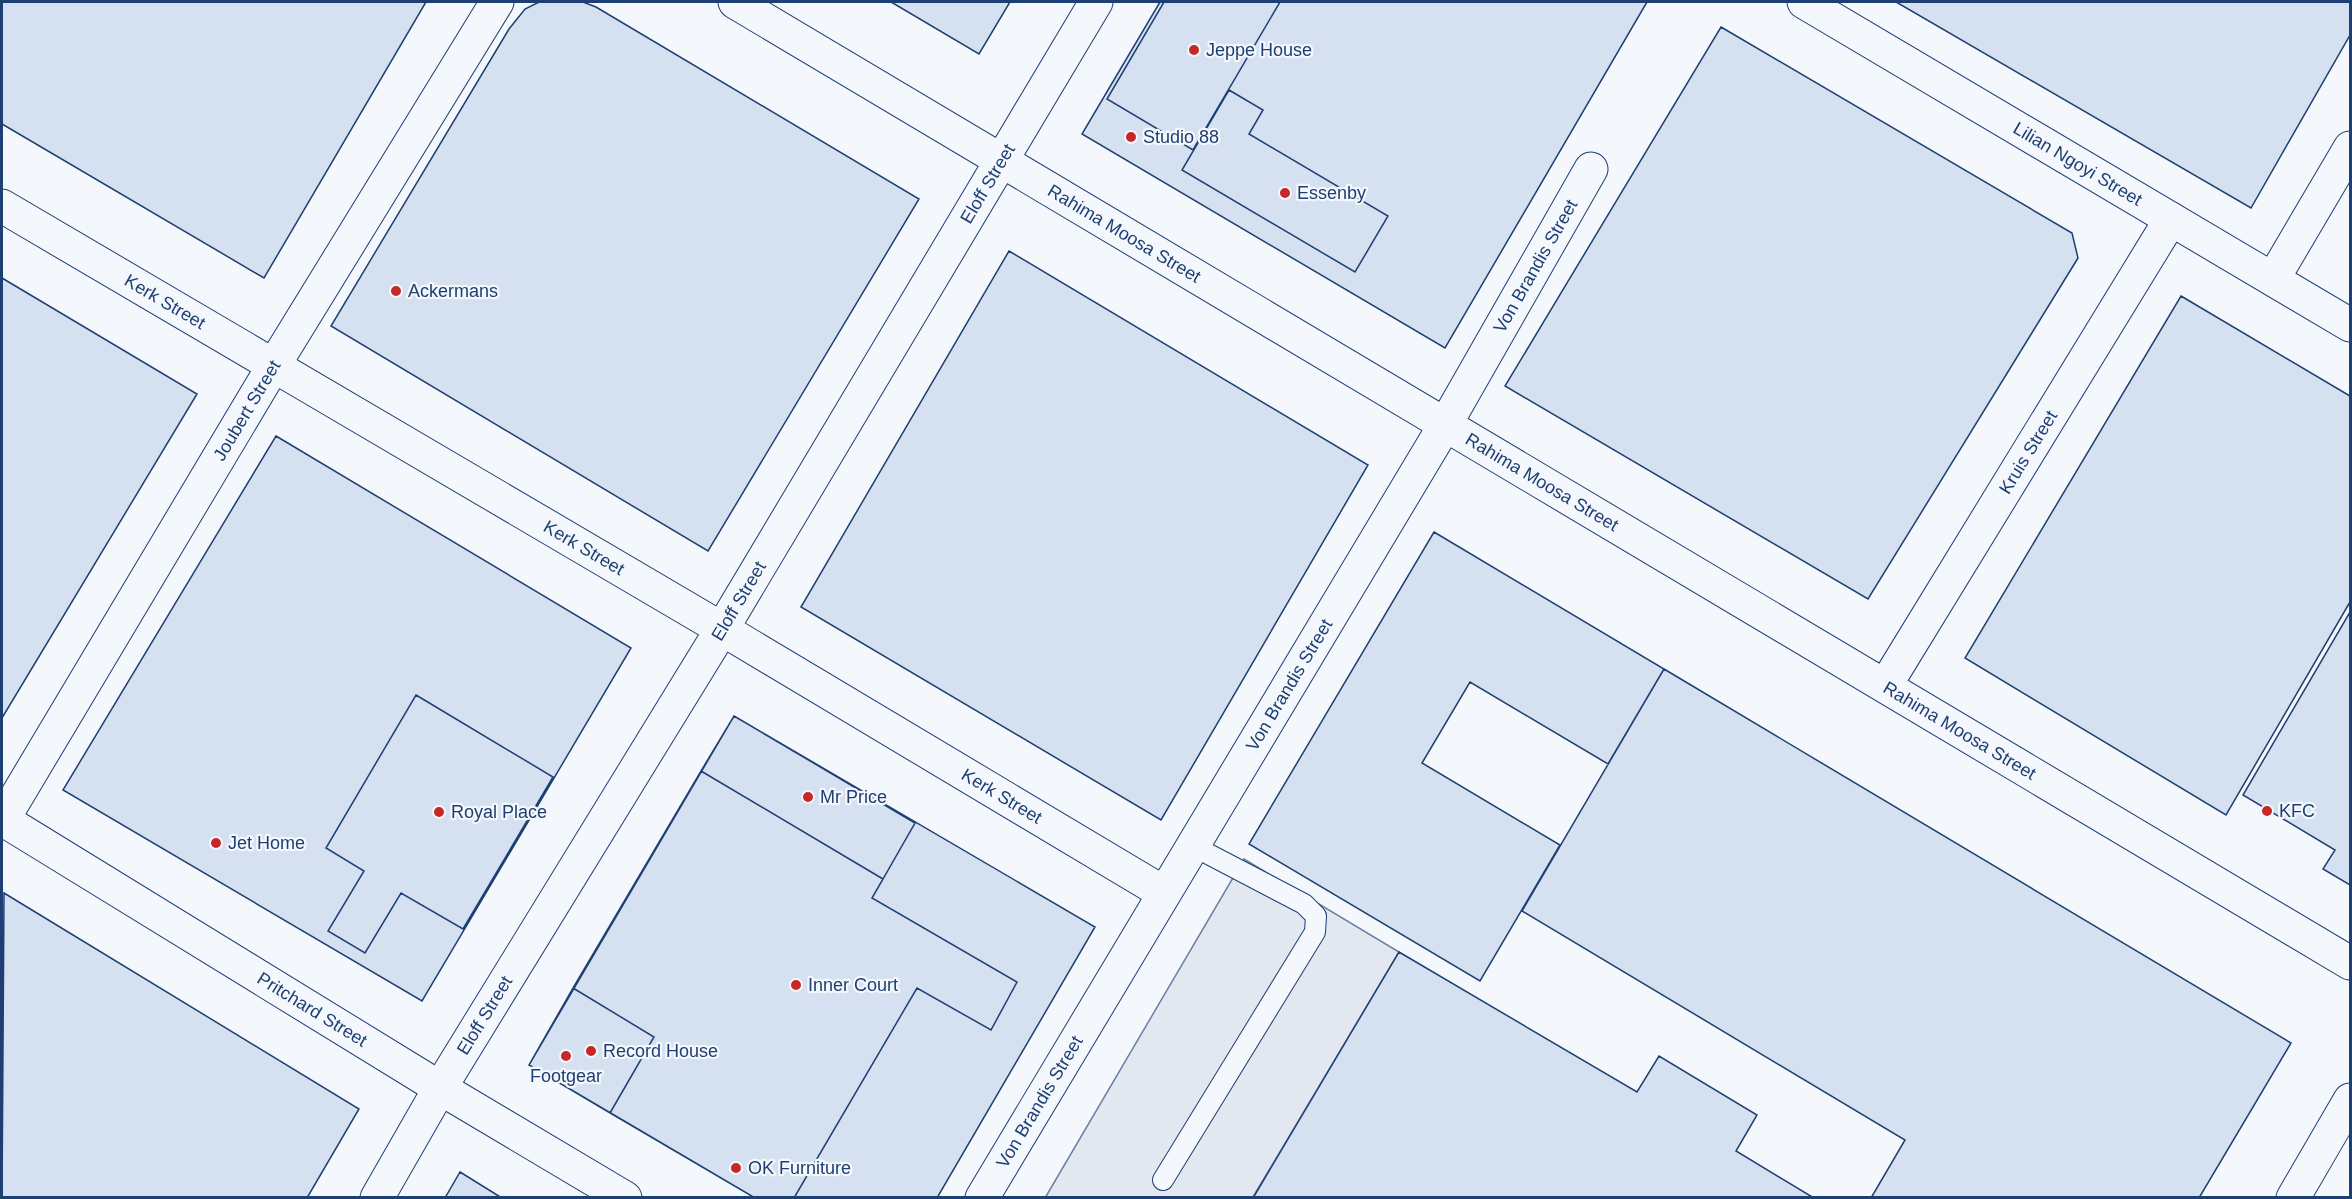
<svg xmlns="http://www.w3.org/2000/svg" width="2352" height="1199" viewBox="0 0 2352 1199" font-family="Helvetica,sans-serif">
<rect width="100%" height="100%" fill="#f4f7fb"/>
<path fill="#e3e8f0" stroke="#687fa3" stroke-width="1.5" d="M1244,859L1399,952L1253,1197L1045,1198Z"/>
<path fill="#d5e0f0" stroke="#1d3f73" stroke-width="1.5" d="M2,2H426L264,278L2,124Z
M539,2H583L596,7L919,199L708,551L331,326L509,29L525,9Z
M891,2H1010L979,54Z
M1160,2H1647L1445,348L1082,134Z
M1164,2H1280L1193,150L1107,99Z
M1896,2H2350V35L2251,208Z
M1721,27L2072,233L2078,258L1868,599L1505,386Z
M1229,90L1263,110L1249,134L1388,216L1355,272L1182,170Z
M1009,251L1368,465L1161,820L801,607Z
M2,278L197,394L2,718Z
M2181,296L2350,396V602L2226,815L1965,658Z
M276,436L631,648L422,1001L63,790Z
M1434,532L1664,669L1608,764L1470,682L1422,763L1560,845L1480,981L1249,844Z
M2350,612V885L2323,869L2335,850L2243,795Z
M1664,669L2291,1043L2199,1198H1871L1905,1140L1522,911Z
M416,695L553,777L463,929L401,893L365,953L328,931L364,871L326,848Z
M734,716L1095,927L937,1198H755L529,1065Z
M734,716L915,823L883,879L701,771Z
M701,771L883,879L872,898L1017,982L991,1030L917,988L794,1198H755L610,1113L654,1037L573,988Z
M4,893L359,1109L307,1198H2Z
M1399,952L1637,1092L1659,1056L1757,1115L1736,1151L1814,1198H1253Z
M573,988L654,1037L610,1113L529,1065Z
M460,1172L502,1198H445Z"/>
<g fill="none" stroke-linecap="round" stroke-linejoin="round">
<defs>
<path id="lane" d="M1163,1180L1315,932L1316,916L1304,904L1193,846"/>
<g id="street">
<path id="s1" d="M2,206L722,629L1164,893"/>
<path d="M2273,279L2350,148"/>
<path id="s2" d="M1885,686L2171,219"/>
<path id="s3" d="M2,819L440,1088L625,1198"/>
<path id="s4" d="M2,821L274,365L497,2"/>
<path id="s5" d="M377,1198L440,1088L722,629L1096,2"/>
<path id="s6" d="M982,1198L1445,425L1591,169"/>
<path d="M2293,1198L2350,1100"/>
</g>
<g id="secondary">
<path id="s7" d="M735,2L2350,963"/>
<path id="s8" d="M1804,2L2350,325"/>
</g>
</defs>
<use href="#lane" stroke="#1d3f73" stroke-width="22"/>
<use href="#street" stroke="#1d3f73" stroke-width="35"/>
<use href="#secondary" stroke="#1d3f73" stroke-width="35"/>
<use href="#lane" stroke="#f4f7fb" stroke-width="20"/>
<use href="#street" stroke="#f4f7fb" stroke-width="33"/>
<use href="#secondary" stroke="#f4f7fb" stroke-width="33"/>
</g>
<g fill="#c62828" stroke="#f4f7fb" stroke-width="2">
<circle cx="1194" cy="50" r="6"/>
<circle cx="1131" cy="137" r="6"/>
<circle cx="1285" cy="193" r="6"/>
<circle cx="396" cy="291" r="6"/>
<circle cx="808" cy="797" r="6"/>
<circle cx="2267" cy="811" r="6"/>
<circle cx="439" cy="812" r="6"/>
<circle cx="216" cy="843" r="6"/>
<circle cx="796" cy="985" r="6"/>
<circle cx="591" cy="1051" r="6"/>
<circle cx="566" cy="1056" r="6"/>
<circle cx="736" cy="1168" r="6"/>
</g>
<g text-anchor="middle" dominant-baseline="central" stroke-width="4.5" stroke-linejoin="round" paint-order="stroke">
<g font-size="18" fill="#1d3f73" stroke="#f4f7fb" text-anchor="start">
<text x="1206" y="50">Jeppe House</text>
<text x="1143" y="137">Studio 88</text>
<text x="1297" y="193">Essenby</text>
<text x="408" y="291">Ackermans</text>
<text x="820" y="797">Mr Price</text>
<text x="2279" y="811">KFC</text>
<text x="451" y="812">Royal Place</text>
<text x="228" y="843">Jet Home</text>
<text x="808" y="985">Inner Court</text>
<text x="603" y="1051">Record House</text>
<text x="566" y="1076" text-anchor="middle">Footgear</text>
<text x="748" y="1168">OK Furniture</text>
</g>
<g font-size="18" fill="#1d3f73" stroke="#f4f7fb">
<text stroke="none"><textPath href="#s8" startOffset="318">Lilian Ngoyi Street</textPath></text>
<text stroke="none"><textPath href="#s5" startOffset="1184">Eloff Street</textPath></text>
<text stroke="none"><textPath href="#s7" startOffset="453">Rahima Moosa Street</textPath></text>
<text stroke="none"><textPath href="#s6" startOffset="1084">Von Brandis Street</textPath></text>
<text stroke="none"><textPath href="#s1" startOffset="189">Kerk Street</textPath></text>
<text stroke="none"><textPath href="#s4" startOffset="478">Joubert Street</textPath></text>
<text stroke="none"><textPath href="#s2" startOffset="274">Kruis Street</textPath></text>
<text stroke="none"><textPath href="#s7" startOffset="939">Rahima Moosa Street</textPath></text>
<text stroke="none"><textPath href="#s1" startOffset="675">Kerk Street</textPath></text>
<text stroke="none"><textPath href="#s5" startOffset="698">Eloff Street</textPath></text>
<text stroke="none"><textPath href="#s6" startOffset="598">Von Brandis Street</textPath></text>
<text stroke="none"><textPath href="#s7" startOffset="1425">Rahima Moosa Street</textPath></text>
<text stroke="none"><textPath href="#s1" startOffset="1161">Kerk Street</textPath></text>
<text stroke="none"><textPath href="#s3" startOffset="364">Pritchard Street</textPath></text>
<text stroke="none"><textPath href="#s5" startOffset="212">Eloff Street</textPath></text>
<text stroke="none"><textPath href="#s6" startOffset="112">Von Brandis Street</textPath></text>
</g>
</g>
<rect width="2352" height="1199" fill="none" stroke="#1d3f73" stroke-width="6"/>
</svg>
